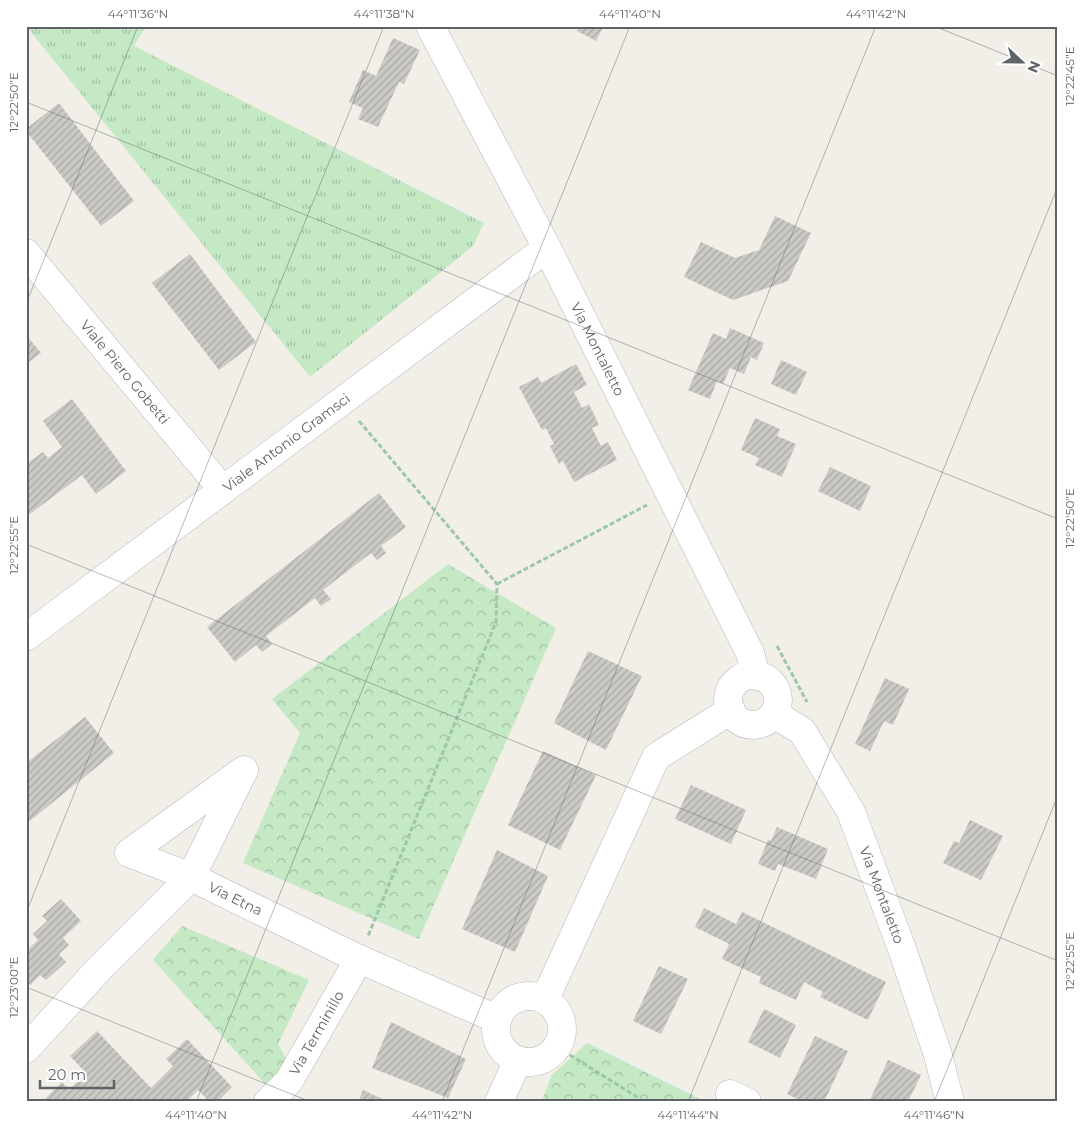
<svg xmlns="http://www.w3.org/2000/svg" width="1084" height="1128" viewBox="0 0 1084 1128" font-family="Montserrat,sans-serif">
<defs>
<pattern id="grass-tufts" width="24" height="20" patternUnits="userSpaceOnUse" patternTransform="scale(1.25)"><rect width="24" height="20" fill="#c5e8c5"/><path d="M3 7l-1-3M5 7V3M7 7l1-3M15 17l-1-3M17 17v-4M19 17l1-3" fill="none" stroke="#a3c0a4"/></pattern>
<pattern id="park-crowns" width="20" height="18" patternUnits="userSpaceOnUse" patternTransform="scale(1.25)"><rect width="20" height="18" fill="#c5e8c5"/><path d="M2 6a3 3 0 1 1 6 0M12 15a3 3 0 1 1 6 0" fill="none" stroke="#a3c0a4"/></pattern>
<pattern id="building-hatch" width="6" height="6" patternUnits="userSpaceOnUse" patternTransform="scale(1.25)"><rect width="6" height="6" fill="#cccac5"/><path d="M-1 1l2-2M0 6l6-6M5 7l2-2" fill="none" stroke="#a9a8a4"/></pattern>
</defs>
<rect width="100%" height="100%" fill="#f1efe8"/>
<path fill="url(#grass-tufts)" d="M26,26H146L134,46L484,223L473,246L310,377Z"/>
<path fill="url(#park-crowns)" d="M448,564L556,628L419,939L243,863L300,733L272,699Z
M182,926L309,980L278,1044L288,1062L267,1086L153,960Z
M587,1043L706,1102H541L552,1075Z"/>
<path fill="url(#building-hatch)" d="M580,26H604L596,41L577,31Z
M393,38L420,50L404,84L399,82L378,127L358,119L363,108L349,102L363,70L376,76Z
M59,103L134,201L101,226L26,131V129Z
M775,216L811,233L788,281L733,300L684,277L701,242L735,258L759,250Z
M190,254L256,342L219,370L152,283Z
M730,328L764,343L757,360L751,357L744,374L730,368L723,384L717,381L710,399L688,390L713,333L726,339Z
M26,335L41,353L26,364Z
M781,360L807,372L796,395L771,384Z
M576,364L587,385L574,392L582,408L589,404L599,425L592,428L601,446L608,442L617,460L574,482L563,461L559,464L550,446L554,444L546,428L542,430L519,387L538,377L541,383Z
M72,399L126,471L96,494L82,475L26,517V464L43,452L48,458L62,447L43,421Z
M755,418L780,429L777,436L796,444L782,477L755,465L759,458L741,450Z
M830,467L871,486L860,511L818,491Z
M379,493L406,527L381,546L386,553L377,560L371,553L323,590L331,599L321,606L315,598L266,636L272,644L262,652L256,645L235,662L207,627Z
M588,651L642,676L606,750L554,723Z
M885,678L909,689L893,725L884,721L870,751L855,744Z
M85,717L114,753L26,824V763Z
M543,751L596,775L560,850L508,825Z
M691,785L746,810L731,844L675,819Z
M970,820L1003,836L981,880L943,863L954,841L959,843Z
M777,827L828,849L816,879L778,864L775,871L758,864L768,840L771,841Z
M497,850L548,876L515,952L462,929Z
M61,899L81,921L63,938L69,945L59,954L66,962L46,980L40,975L30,985L26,980V951L38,940L33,934L47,921L42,916Z
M704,908L736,924L742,912L886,982L868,1020L820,997L823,992L804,982L796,1000L759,983L761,977L722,959L729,944L695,927Z
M659,966L688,979L661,1034L633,1021Z
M764,1009L796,1025L780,1058L748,1042Z
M391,1022L466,1059L448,1098L372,1068Z
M97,1031L151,1088L173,1066L166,1059L187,1039L232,1087L217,1102H210L198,1090L186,1102H115L112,1099L109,1102H42L62,1082L69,1090L86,1073L70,1056Z
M815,1036L848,1051L824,1102H804L787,1094Z
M888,1060L921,1075L908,1102H869Z
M363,1090L389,1102H358Z"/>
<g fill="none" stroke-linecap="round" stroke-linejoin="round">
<defs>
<g id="minor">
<path id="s1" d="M430,26L547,248L750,653L756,676"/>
<path id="s2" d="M26,253L223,490"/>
<path id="s3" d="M26,637L547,248"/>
<circle cx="753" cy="700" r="25"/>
<path id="s4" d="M774,714L802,731L851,812L902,949L938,1055L950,1102"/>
<path d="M244,770L191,877L129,853Z"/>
<circle cx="529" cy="1029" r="33"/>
<path d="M545,999L656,757L731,710"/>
<path id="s5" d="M26,1049L98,970L191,877L359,959L497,1019"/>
<path d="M730,1094L747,1102"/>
<path id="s6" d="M268,1102L289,1081L359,959"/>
<path d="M499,1102L518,1060"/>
</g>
</defs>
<use href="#minor" stroke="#b5b8bc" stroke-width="29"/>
<path stroke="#9cc7a9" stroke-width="3" stroke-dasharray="5 2.5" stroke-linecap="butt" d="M359,421L497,584L496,622L368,936
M497,584L647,505
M777,646L807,702
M557,1047L645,1102"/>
<use href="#minor" stroke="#fff" stroke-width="28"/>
</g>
<path fill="none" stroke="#5f6368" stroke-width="1" stroke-opacity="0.45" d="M934,26L1058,76M26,102L1058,519M26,304L138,26M26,544L1058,961M26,913L384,26M26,987L311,1102M196,1102L630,26M442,1102L876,26M688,1102L1058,186M934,1102L1058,795"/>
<g text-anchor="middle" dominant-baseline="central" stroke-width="5" stroke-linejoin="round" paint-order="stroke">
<g font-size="14" fill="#5f6368" stroke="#fff">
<text stroke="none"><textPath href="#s1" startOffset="364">Via Montaletto</textPath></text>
<text stroke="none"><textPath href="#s2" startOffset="155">Viale Piero Gobetti</textPath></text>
<text stroke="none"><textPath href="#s3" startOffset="325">Viale Antonio Gramsci</textPath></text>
<text stroke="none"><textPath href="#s4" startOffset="216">Via Montaletto</textPath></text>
<text stroke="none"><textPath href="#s5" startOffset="288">Via Etna</textPath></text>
<text stroke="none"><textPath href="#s6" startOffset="85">Via Terminillo</textPath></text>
</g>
</g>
<rect width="1084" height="1128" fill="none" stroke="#ffffff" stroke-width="55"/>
<g transform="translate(1022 62) rotate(112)" stroke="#ffffff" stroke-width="4" paint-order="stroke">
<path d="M0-4L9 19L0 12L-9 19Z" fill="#5f6368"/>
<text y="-8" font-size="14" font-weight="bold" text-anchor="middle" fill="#5f6368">N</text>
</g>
<path d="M40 1080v8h74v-8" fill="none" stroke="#5f6368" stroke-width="2.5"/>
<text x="48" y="1080" font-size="15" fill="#5f6368" stroke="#ffffff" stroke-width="4" paint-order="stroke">20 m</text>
<rect x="28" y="28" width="1028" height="1072" fill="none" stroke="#5f6368" stroke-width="2"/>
<g font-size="12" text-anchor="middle" fill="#5f6368">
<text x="138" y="18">44°11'36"N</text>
<text x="384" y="18">44°11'38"N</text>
<text x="630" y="18">44°11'40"N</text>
<text x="876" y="18">44°11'42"N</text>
<text transform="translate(1070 76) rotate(-90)" y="4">12°22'45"E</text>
<text transform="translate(14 102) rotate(-90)" y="4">12°22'50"E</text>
<text transform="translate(1070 518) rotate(-90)" y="4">12°22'50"E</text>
<text transform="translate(14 545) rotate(-90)" y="4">12°22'55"E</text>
<text transform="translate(1070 961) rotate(-90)" y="4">12°22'55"E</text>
<text transform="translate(14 987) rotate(-90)" y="4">12°23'00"E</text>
<text x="196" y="1119">44°11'40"N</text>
<text x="442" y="1119">44°11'42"N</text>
<text x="688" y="1119">44°11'44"N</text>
<text x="934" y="1119">44°11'46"N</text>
</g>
</svg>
